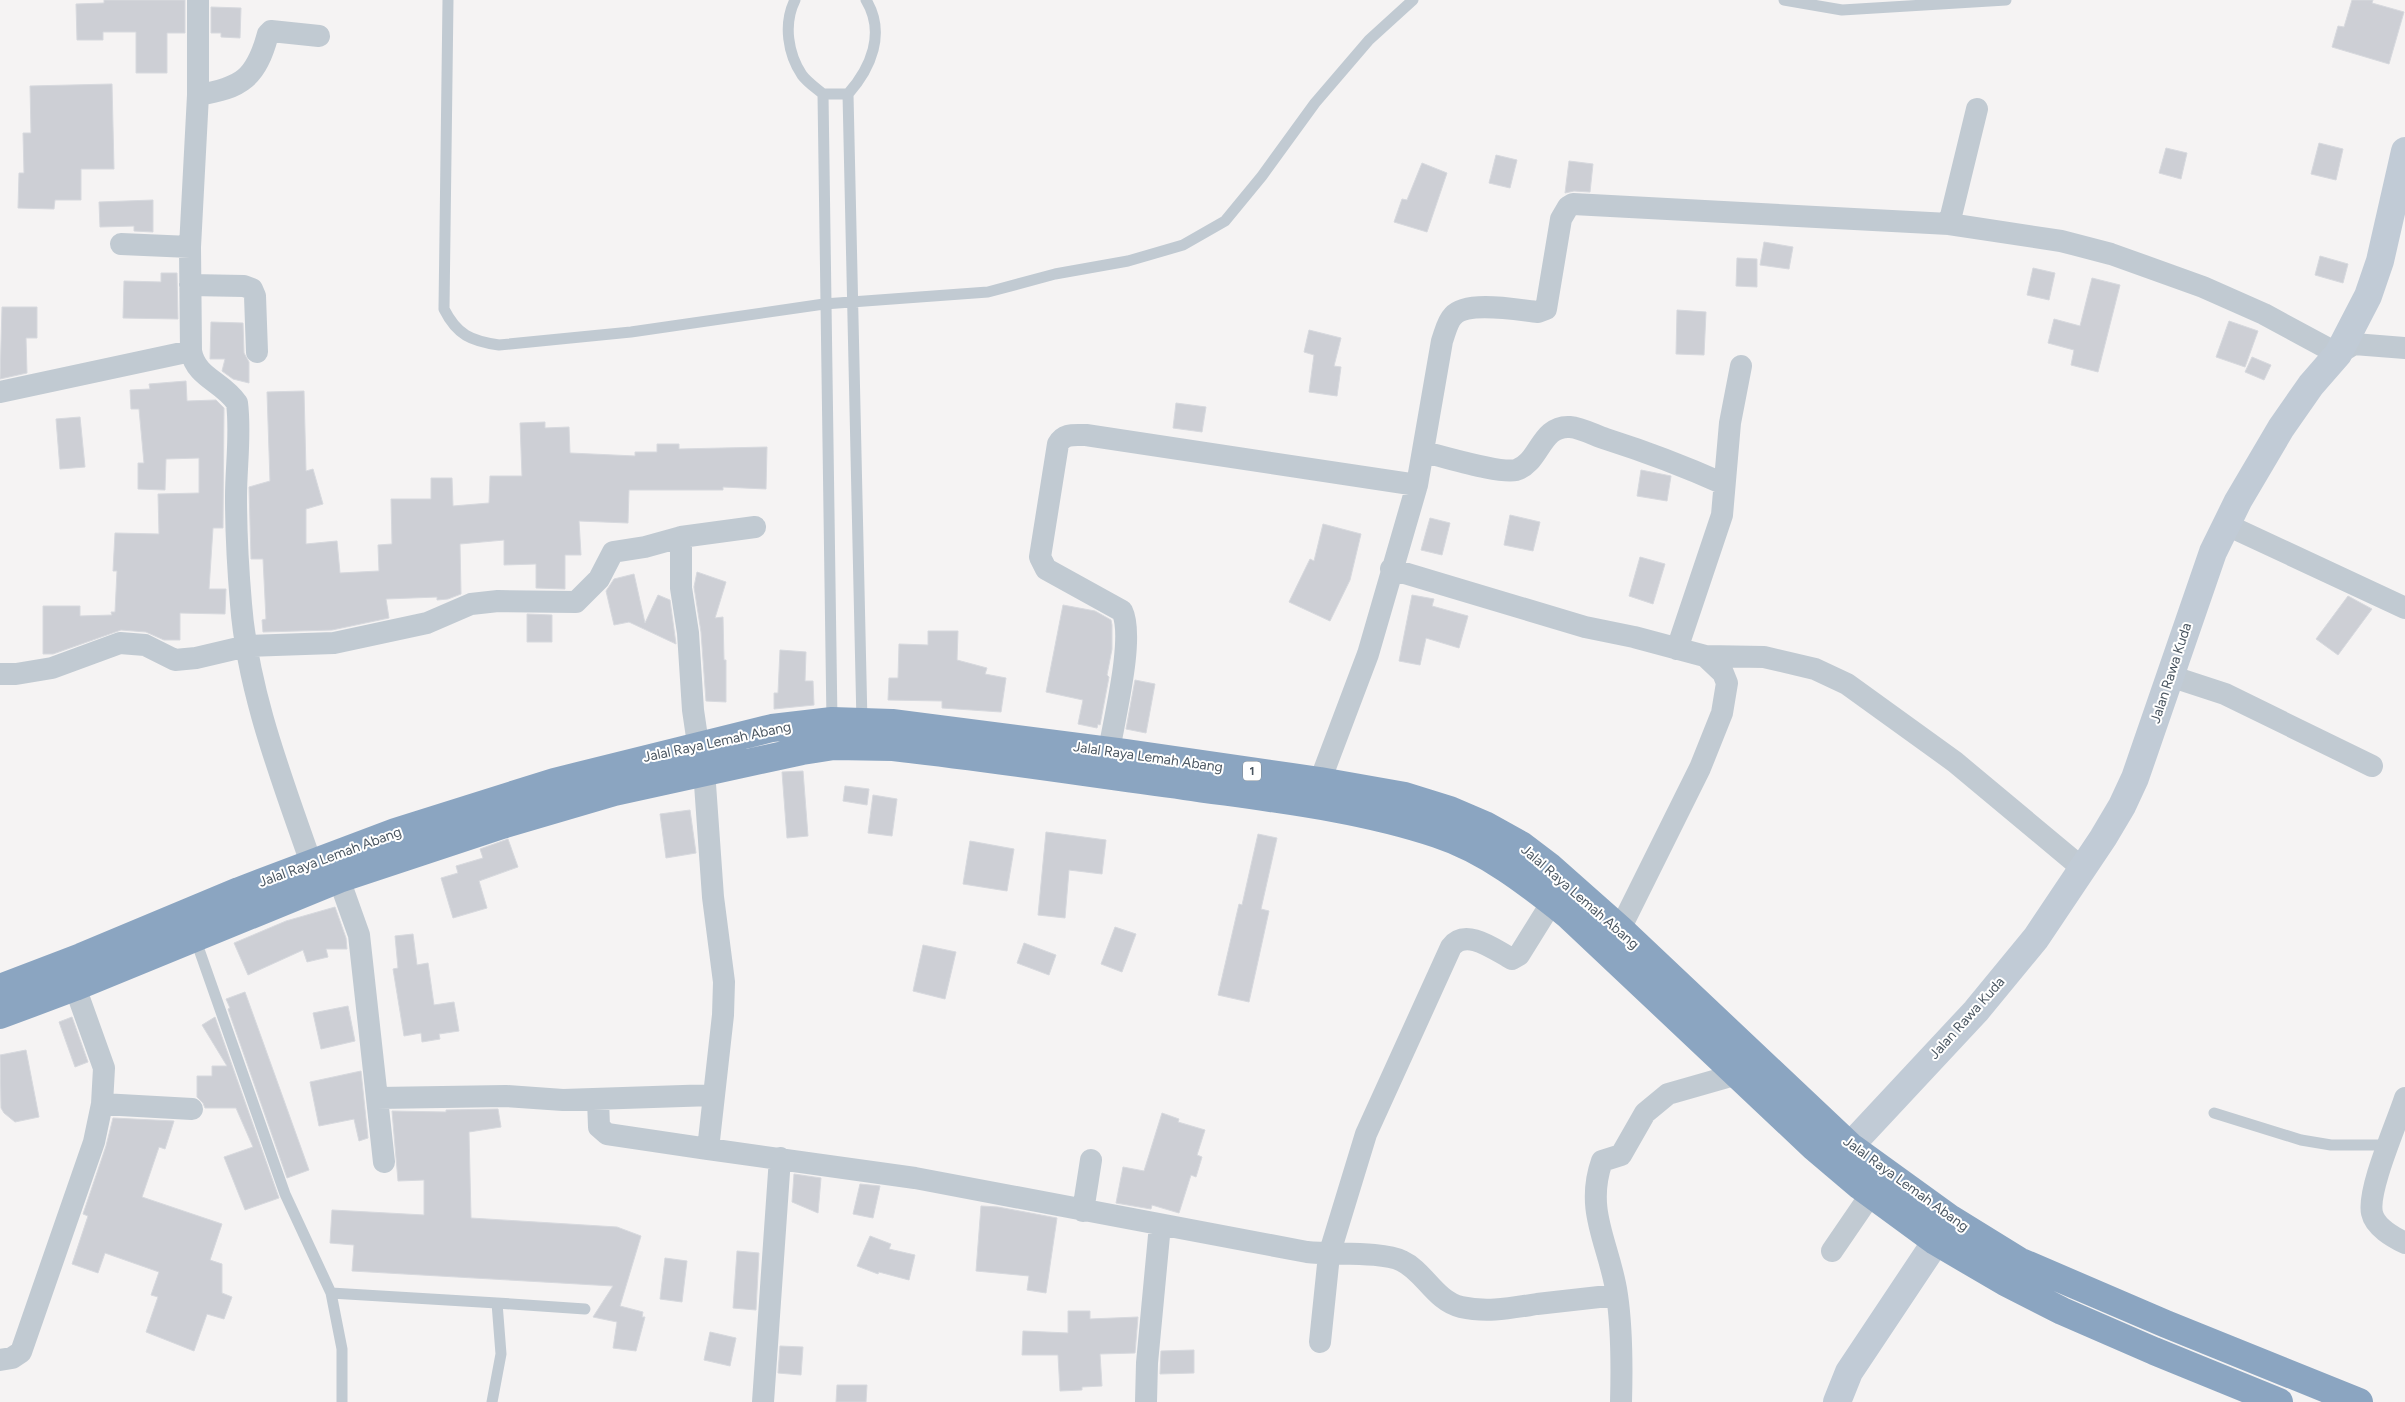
<svg xmlns="http://www.w3.org/2000/svg" width="2405" height="1402" viewBox="0 0 2405 1402" font-family="Figtree,sans-serif">
<rect width="100%" height="100%" fill="#f5f3f3"/>
<path fill="#cdcfd5" stroke="#d7d9de" d="M104,0H185V33H167V73H136V32H103V40H77L76,4L104,3Z
M2352,0H2373L2372,3L2404,12L2389,64L2332,47L2338,26L2344,27Z
M211,7L241,8L240,38L221,37V33H211Z
M112,84L114,169H81V200H55L54,209L18,208L19,173H24L23,133H31L30,86Z
M2319,143L2343,149L2336,180L2311,174Z
M2166,148L2187,153L2181,179L2159,173Z
M1496,155L1517,160L1510,188L1489,183Z
M1569,161L1593,164L1590,192L1574,191L1565,193Z
M1422,163L1447,173L1427,232L1394,222L1402,199L1407,200Z
M153,200V232L134,231V226L100,227L99,202Z
M1764,242L1793,247L1789,269L1760,265Z
M2320,256L2348,264L2343,283L2315,275Z
M1737,258L1757,259V287L1736,286Z
M2033,268L2055,273L2049,300L2027,295Z
M161,273H177L178,319L123,318L124,281L161,282Z
M2092,278L2120,285L2098,372L2071,365L2074,350L2048,343L2054,319L2080,326Z
M2,307H37V338H26L27,373L0,379Z
M1677,310L1706,312L1704,355L1676,354Z
M2229,321L2258,331L2245,367L2216,357Z
M211,322L243,323L244,353L249,362V383L233,379L222,371L225,359H210Z
M1309,330L1341,338L1334,366L1341,367L1337,396L1309,392L1314,355L1304,352Z
M2252,357L2271,365L2264,380L2245,372Z
M186,381L187,401L216,400L224,408L223,528H213L209,589H226L225,614L180,613V640H164L146,632L121,630L53,654H43V606H80V616L112,615L111,612H115L117,571H113L115,533L159,534L158,494L199,493V458L166,459L165,490L138,489V463H144L139,409H131L130,390L150,389L149,384Z
M304,391L306,471L313,469L323,504L306,509V544L337,541L340,573L379,571L378,545L392,544L391,499H431V478H452L453,506L489,503L490,476H522L520,423L545,422V428L569,427L570,453L635,456V452H657V444H679V449L767,447L766,489L723,487V490H629L628,523L579,521L581,555H565V589L536,588V564L504,565V540L460,544L461,594L448,599L437,600V597L386,599L389,618L332,630L263,632L262,620L266,619L263,559H251L249,487L270,481L267,392Z
M1176,403L1206,407L1202,432L1173,428Z
M80,417L85,467L60,469L56,419Z
M1641,470L1671,476L1667,501L1637,496Z
M1510,515L1540,522L1533,551L1504,545Z
M1430,518L1450,523L1442,555L1421,550Z
M1323,524L1361,534L1350,580L1330,621L1289,602L1310,559L1314,561Z
M1640,557L1665,564L1653,604L1629,596Z
M697,572L726,582L715,618L723,617L724,660H726V702L706,701L701,632L694,587Z
M634,574L645,623L658,595L670,600L676,644L629,622L614,625L606,591L614,579Z
M1412,595L1434,599L1432,606L1468,616L1459,648L1426,638L1420,665L1399,661Z
M2348,596L2372,609L2338,655L2316,639Z
M1063,605L1095,611L1111,620L1112,625V649L1107,675L1109,677L1100,725L1098,724L1097,728L1078,724L1083,700L1046,692Z
M527,614L552,615V642H527Z
M928,631H958L957,660L987,668L985,674L1006,678L1001,712L942,708V701L888,700L889,678H898L899,644L928,645Z
M780,650L806,652L805,681H813L814,705L774,709V693H778Z
M1135,680L1155,684L1146,733L1126,729Z
M803,771L808,836L787,838L782,772Z
M845,786L869,789L867,805L843,801Z
M873,795L897,799L892,836L868,833Z
M690,810L696,853L666,858L660,814Z
M1046,832L1106,840L1102,874L1069,870L1065,918L1038,915Z
M1258,834L1277,838L1261,909L1269,911L1249,1002L1218,995L1239,904L1242,905Z
M508,839L518,867L479,881L487,908L453,918L441,878L458,873L456,866L483,858L480,849Z
M970,841L1014,849L1007,891L963,884Z
M335,907L346,938L347,949H326L328,957L307,962L303,950L248,975L234,943L286,921Z
M1115,927L1136,934L1122,972L1101,964Z
M413,934L417,965L428,963L434,1005L454,1002L459,1031L439,1034L440,1039L422,1042L421,1033L404,1036L393,969L398,968L395,936Z
M1024,943L1056,955L1049,975L1017,963Z
M923,945L956,952L945,999L913,991Z
M245,992L309,1170L287,1178L228,1009L230,1008L226,999Z
M348,1006L355,1041L321,1049L313,1013Z
M72,1017L88,1062L75,1067L59,1022Z
M215,1017L279,1198L245,1210L224,1157L253,1147L236,1108H205L203,1103L197,1097V1076H212V1066H227L202,1025Z
M26,1050L39,1117L15,1122L4,1113L1,1108L0,1055Z
M361,1071L368,1138L359,1141L354,1119L319,1126L310,1082Z
M498,1109L501,1127L469,1132L471,1218L617,1227L641,1236L620,1306L643,1312L642,1317H645L636,1351L613,1348L617,1322L593,1317L613,1286L352,1271L354,1245L330,1243L332,1210L424,1215V1180L398,1181L392,1111L446,1112V1110Z
M1162,1113L1179,1119L1178,1122L1205,1130L1197,1155L1202,1157L1196,1177L1191,1175L1179,1213L1152,1205L1151,1209L1116,1203L1123,1167L1144,1171Z
M113,1118L174,1121L165,1149L159,1147L142,1197L222,1224L210,1260L222,1264V1293L232,1297L224,1319L207,1314L194,1351L146,1332L158,1297L151,1295L159,1272L105,1253L98,1273L72,1264L88,1216L83,1214L106,1146Z
M794,1174L821,1178L818,1213L792,1202Z
M860,1184L880,1186L873,1218L853,1214Z
M981,1206L998,1207L1057,1218L1046,1293L1027,1290L1029,1276L976,1271Z
M870,1236L891,1244L889,1249L915,1255L909,1280L879,1272L878,1274L857,1266Z
M737,1251L759,1253L756,1310L733,1308Z
M665,1258L687,1261L682,1302L660,1299Z
M1068,1311H1090V1319L1138,1317L1135,1353L1100,1354L1102,1386L1082,1387V1390L1060,1391L1058,1355H1022L1023,1331L1068,1333Z
M710,1332L736,1338L730,1366L704,1360Z
M780,1346L803,1347L801,1375L778,1373Z
M1194,1350V1373L1160,1374L1161,1351Z
M837,1385H867L866,1402H836Z"/>
<g fill="none" stroke-linecap="round" stroke-linejoin="round">
<path stroke="#c1cad2" stroke-width="11" d="M448,0L444,309C457,335 471,341 499,345L631,332L824,304L988,292L1055,274L1128,261L1183,245L1225,221L1262,176L1315,103L1369,40L1413,0
M795,0C783,24 788,54 802,75C807,82 816,88 823,94H848
M1784,0L1842,10L2006,0
M823,94L832,722
M862,723L848,94C871,68 886,33 866,0
M195,938L285,1194L331,1293L342,1349V1402
M2214,1113L2301,1140L2331,1145H2389
M331,1293L497,1303L501,1354L492,1402
M497,1303L585,1309"/>
<path stroke="#c1cad2" stroke-width="22" d="M198,0V95L190,247L191,351C196,378 222,381 237,403C241,434 236,466 236,497C236,533 238,569 241,604C248,693 282,779 311,863
M198,95C242,88 256,78 268,34L271,31L319,36
M1949,224L1977,109
M121,244L190,247
M190,285L244,286L252,289L255,296L257,352
M0,392L191,351
M1423,452C1443,456 1499,474 1516,470C1540,463 1540,425 1570,427C1582,428 1596,436 1606,439C1647,452 1686,467 1724,484
M2227,525L2405,608
M681,537V588L688,633L693,710L698,744
M1391,569L1585,627L1634,637L1705,656L1723,673L1727,683L1722,713L1700,768L1620,929
M1677,649L1722,515L1730,423L1741,366
M1705,656L1764,657L1815,669L1847,684L1955,762L2082,868
M0,674H16L52,668L120,643L145,645L175,660L196,658L247,646L334,643L427,623L471,604L498,601L576,602L599,579L613,552L645,547L681,537L755,527
M2170,676L2225,694L2372,766
M1109,751C1114,719 1135,637 1122,611L1046,569L1040,557L1058,444C1064,433 1074,435 1086,435L1417,485
M704,770L713,897L724,982L723,1015L708,1149L915,1178L1307,1252C1332,1255 1382,1251 1402,1261C1424,1271 1435,1301 1461,1307C1487,1313 1511,1308 1537,1304C1563,1301 1590,1298 1617,1295
M1320,781L1368,654L1417,485L1442,341C1445,333 1447,322 1453,316C1467,300 1518,310 1538,312L1546,309L1561,219L1568,207L1573,204L1949,224L2061,241L2111,254L2203,287L2264,314L2338,354L2354,344L2405,348
M339,879L359,935L384,1162
M378,1098L506,1096L563,1100L713,1095
M2405,1098C2397,1123 2367,1190 2372,1213C2375,1227 2393,1237 2405,1243
M598,1099L599,1127L607,1134L708,1149
M102,1104L192,1109
M1083,1211L1091,1160
M1832,1251L1871,1194
M1320,1342L1329,1255L1366,1134L1451,947C1466,927 1495,950 1512,959L1519,955L1552,902
M0,1360L12,1358L21,1352L94,1142L102,1104L104,1068L75,987
M763,1402L780,1158
M1146,1402L1147,1363L1160,1225
M1621,1402C1622,1367 1622,1329 1617,1295C1610,1245 1584,1212 1602,1161L1621,1155L1645,1113L1668,1094L1738,1074"/>
<path stroke="#c1cbd6" stroke-width="28" d="M1850,1146L1976,1011L2036,938L2103,838L2122,806L2135,778L2213,552L2238,501L2281,428L2311,385L2338,354L2368,296L2380,261L2405,151
M1837,1402L1849,1372L1949,1222"/>
<path stroke="#8ba5c1" stroke-width="28" d="M0,988L81,957L239,891L395,832L554,782L772,728L832,721L892,723L1125,753L1320,781L1405,796L1450,810L1485,825L1521,845L1550,867L1620,929L1850,1146L1951,1219L2019,1261L2166,1324L2359,1402
M0,1015L75,987L339,879L502,825L614,792L802,751L834,746L893,747C990,758 1087,773 1185,786C1268,798 1356,807 1437,834C1486,850 1528,883 1568,915L1814,1147L1860,1186L1935,1241L2005,1282L2062,1311L2154,1351L2279,1402"/>
</g>
<g text-anchor="middle" dominant-baseline="central" stroke-width="4" stroke-linejoin="round" paint-order="stroke">
<rect fill="#fff" stroke="#808990" stroke-width="1" x="1243" y="761.5" width="18" height="19" rx="4"/>
<g font-size="12" font-weight="bold" fill="#4a5661">
<text x="1252" y="771">1</text>
</g>
<g font-size="14" fill="#4a5661" stroke="#fff">
<text transform="translate(2171 673) rotate(-72)">Jalan Rawa Kuda</text>
<text transform="translate(717 742) rotate(-12)">Jalal Raya Lemah Abang</text>
<text transform="translate(1148 757) rotate(8)">Jalal Raya Lemah Abang</text>
<text transform="translate(330 857) rotate(-20)">Jalal Raya Lemah Abang</text>
<text transform="translate(1580 897) rotate(41)">Jalal Raya Lemah Abang</text>
<text transform="translate(1967 1018) rotate(-48)">Jalan Rawa Kuda</text>
<text transform="translate(1906 1184) rotate(36)">Jalal Raya Lemah Abang</text>
</g>
</g>
</svg>
